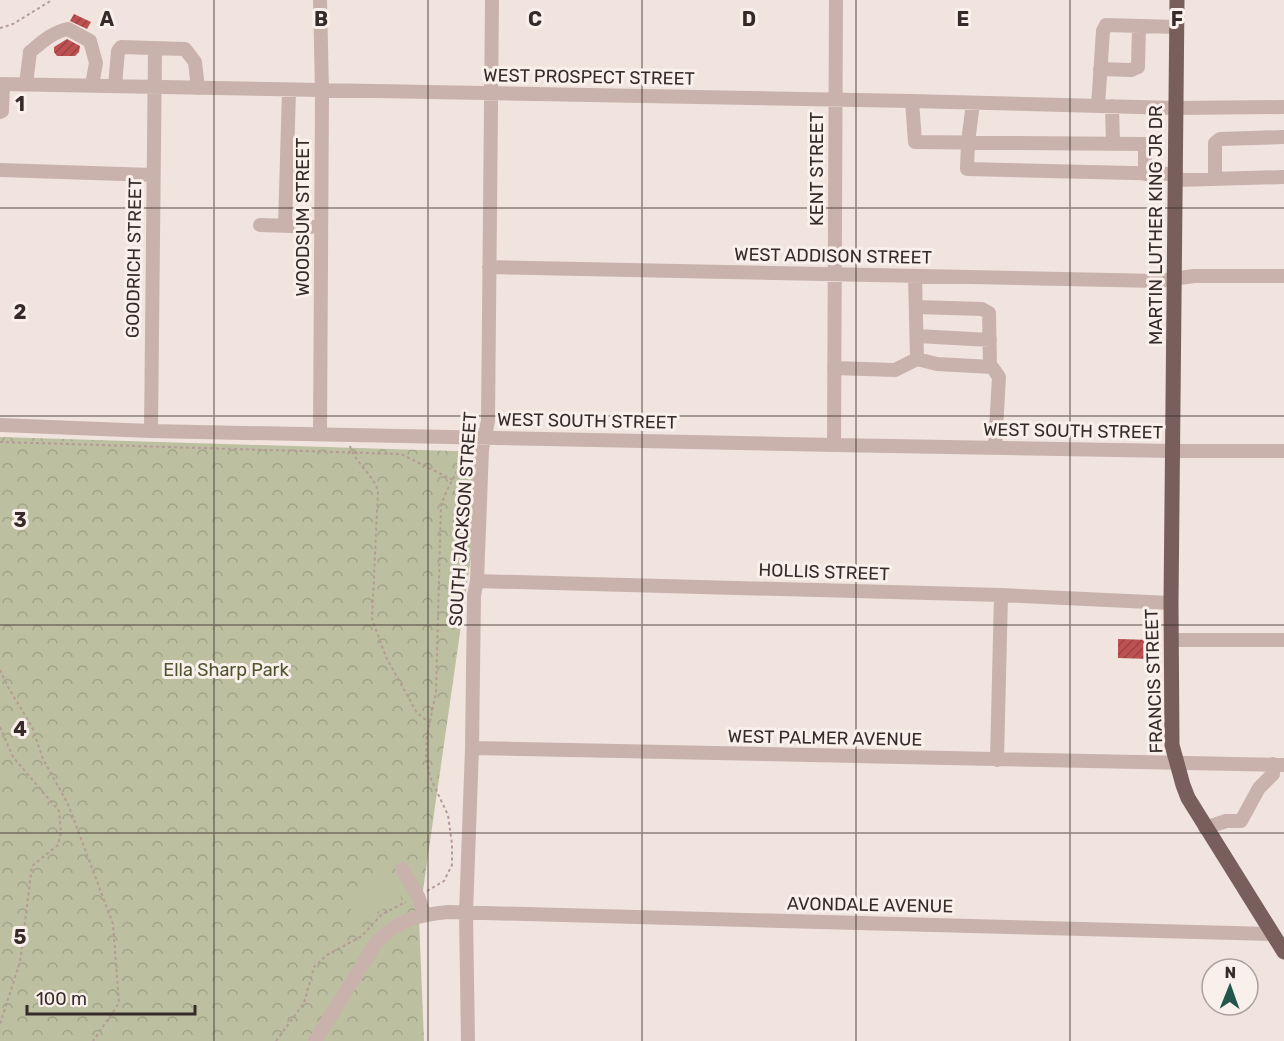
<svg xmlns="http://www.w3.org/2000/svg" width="1284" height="1041" viewBox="0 0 1284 1041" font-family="Rubik,sans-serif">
<defs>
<pattern id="park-crowns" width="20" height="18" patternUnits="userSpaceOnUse" patternTransform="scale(1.5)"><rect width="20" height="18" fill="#bcbfa0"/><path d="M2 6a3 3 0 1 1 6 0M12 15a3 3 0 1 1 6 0" fill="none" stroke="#a2a48a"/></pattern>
<pattern id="building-hatch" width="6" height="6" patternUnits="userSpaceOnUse" patternTransform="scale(1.5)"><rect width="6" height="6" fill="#bd5151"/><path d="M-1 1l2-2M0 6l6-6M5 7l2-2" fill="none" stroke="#9a4343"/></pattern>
</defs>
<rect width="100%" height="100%" fill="#f1e4df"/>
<path fill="url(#park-crowns)" d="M0,437L486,452L419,918L424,1041H0Z"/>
<path fill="#bcbfa0" d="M387,874L402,899L358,922L344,896Z"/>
<path fill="url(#building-hatch)" d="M74,14L91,22L87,29L70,21Z
M67,39L80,46L79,52L75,56H57L54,52V47Z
M1118,639L1152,640L1151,659L1118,658Z"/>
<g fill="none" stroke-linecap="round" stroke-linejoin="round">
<path stroke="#b49b96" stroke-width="2" stroke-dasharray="3 3" stroke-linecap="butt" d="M0,28L13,24L52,0
M0,442L401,454L453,480
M350,446C355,463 373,474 378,491L372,619L386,657L417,713L430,723
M0,670L8,687L32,727L43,759L68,804L113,924L119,1003L93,1041
M0,727L13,757L59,811L61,832L58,845L32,866L20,962L0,1024
M427,891L444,881L452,865V844L448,815L430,777L426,756L427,736L436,692L441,506C447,486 460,469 467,449
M276,1041L304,1003L314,967L327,955L362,936L382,914L406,902"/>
<path stroke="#c9b2ab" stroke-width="14" d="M1100,69L1131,70L1138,67L1139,26
M0,84L912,101L1176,108L1284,107
M26,84L30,52C42,42 53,32 68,29L90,41L96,63L92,85
M115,86L118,51L121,47L185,49L195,62L198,88
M912,101L915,142L1145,144V174
M973,103L968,142L967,169L1176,174
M1098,106L1103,31L1106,25L1177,27
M1112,106L1113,144
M0,112L2,111L3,84
M0,170L153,175
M1215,179V143L1220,139L1284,137
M1176,180L1284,177
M260,225L321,227
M285,226L289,90
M489,267L1159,281L1194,276H1284
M915,276L917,359
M916,307L982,309L989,313L990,367
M917,336L990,340
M834,368L895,370L917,359L937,364L992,367L999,377L995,447
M0,425L151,431L834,445L1173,451H1284
M151,431L155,48
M320,434L322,91L320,0
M834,445L836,0
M477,581L1001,595L1171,603
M1171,640H1284
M472,748L1284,765
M997,760L1001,595
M1205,828L1226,821H1241L1259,788L1273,774V764
M402,869L418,896L424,914
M315,1041L377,941C401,919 417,915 448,912L1273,934
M468,1041L466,913L472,748L474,595L477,581L482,449L488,421L492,0"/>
<path stroke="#785f5c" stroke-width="15" d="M1177,0L1171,603L1172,745L1183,785L1188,798L1284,952"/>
</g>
<path fill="none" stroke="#372b2a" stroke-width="1.5" stroke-opacity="0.55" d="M214,0V1041M428,0V1041M642,0V1041M856,0V1041M1070,0V1041M0,208H1284M0,416H1284M0,625H1284M0,833H1284"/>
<g text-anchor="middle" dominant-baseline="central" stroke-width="6" stroke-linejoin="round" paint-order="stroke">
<g font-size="18" fill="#372b2a" stroke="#f9efeb">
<text transform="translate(589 77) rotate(1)">WEST PROSPECT STREET</text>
<text transform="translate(817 169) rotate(-90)">KENT STREET</text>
<text transform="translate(303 217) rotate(-90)">WOODSUM STREET</text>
<text transform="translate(1156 225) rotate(-90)">MARTIN LUTHER KING JR DR</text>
<text transform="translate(833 256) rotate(1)">WEST ADDISON STREET</text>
<text transform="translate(134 258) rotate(-89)">GOODRICH STREET</text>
<text transform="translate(587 421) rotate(1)">WEST SOUTH STREET</text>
<text transform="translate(1073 431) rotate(1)">WEST SOUTH STREET</text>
<text transform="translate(463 519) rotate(-86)">SOUTH JACKSON STREET</text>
<text transform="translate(824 572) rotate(2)">HOLLIS STREET</text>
<text transform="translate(1154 681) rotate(-92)">FRANCIS STREET</text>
<text transform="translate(825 738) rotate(1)">WEST PALMER AVENUE</text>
<text transform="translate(870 905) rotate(1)">AVONDALE AVENUE</text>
</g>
<g font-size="18" fill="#4f542f" stroke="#f9efeb">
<text x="226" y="670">Ella Sharp Park</text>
</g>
</g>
<g font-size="20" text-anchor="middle" font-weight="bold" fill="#372b2a" stroke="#f9efeb" stroke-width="6" stroke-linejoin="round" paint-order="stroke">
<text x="107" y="26">A</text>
<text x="321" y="26">B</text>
<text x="535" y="26">C</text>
<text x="749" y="26">D</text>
<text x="963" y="26">E</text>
<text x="1177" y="26">F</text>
<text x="20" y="111">1</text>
<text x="20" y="319">2</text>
<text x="20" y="527">3</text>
<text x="20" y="736">4</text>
<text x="20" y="944">5</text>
</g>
<g transform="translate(1230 987) rotate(1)"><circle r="28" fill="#f9efeb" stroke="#aba19e" stroke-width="1.5"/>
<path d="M0-4.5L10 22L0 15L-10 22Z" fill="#22564d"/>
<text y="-9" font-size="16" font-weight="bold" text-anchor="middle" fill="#372b2a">N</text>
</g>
<path d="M27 1005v9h168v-9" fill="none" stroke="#372b2a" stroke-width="3"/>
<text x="36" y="1005" font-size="18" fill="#372b2a" stroke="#f9efeb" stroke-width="4.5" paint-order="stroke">100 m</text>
</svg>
